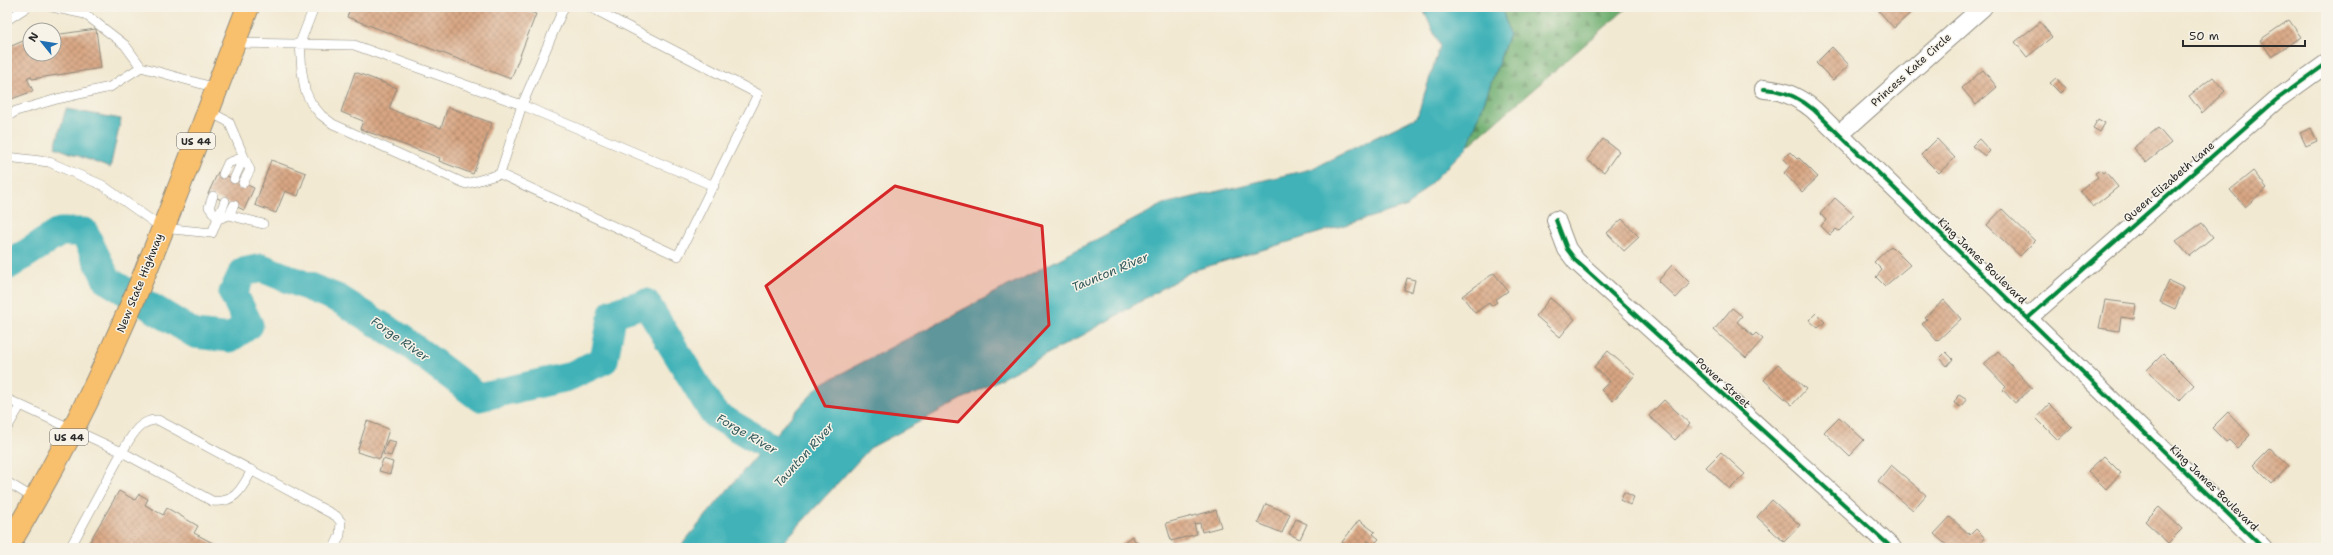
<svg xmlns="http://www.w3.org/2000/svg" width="2333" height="555" viewBox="0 0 2333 555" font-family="'Shantell Sans',sans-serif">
<defs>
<pattern id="forest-firs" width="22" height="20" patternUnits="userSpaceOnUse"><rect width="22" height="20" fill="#6eae70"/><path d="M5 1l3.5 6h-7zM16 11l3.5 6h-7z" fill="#5b8e5c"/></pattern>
<pattern id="building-cross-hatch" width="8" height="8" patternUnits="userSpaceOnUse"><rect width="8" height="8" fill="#d8a683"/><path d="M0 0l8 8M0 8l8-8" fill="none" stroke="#af876b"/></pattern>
</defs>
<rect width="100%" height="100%" fill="#f7f3e8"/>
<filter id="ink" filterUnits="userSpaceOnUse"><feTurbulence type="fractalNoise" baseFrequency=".025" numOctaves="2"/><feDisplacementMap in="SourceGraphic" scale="8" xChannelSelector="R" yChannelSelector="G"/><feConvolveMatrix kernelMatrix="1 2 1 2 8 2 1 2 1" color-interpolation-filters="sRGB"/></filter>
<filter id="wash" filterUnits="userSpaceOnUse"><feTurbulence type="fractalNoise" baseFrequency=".012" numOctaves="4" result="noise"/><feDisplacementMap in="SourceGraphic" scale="16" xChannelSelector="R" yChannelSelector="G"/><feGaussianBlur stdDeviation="0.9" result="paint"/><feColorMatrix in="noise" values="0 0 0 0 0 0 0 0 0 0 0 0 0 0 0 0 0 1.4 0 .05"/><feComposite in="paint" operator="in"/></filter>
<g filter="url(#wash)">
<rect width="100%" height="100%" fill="#f2e9d2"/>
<path fill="url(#forest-firs)" stroke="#4c6c4e" d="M1502,7H1628L1468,146L1509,35Z"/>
<path fill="#41b2b8" stroke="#366e72" d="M1422,7H1502L1509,34L1468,146L1408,206L1192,271L1085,334L870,448L778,548H679L765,445L821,384L1164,204L1311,169L1417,117L1440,46Z
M66,109L121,119L110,168L55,147Z"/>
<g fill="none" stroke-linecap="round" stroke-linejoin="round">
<path stroke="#41b2b8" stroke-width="29" d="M7,266L60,232H84L107,280L195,334L230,338L249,325L233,293L243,272L262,268L339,299L401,338L479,397L568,377L604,360L613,313L646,303L714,414L797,463"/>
</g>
<g id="blocks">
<path fill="url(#building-cross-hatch)" d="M351,7H517L536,14L511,79L347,17Z
M1882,7H1917L1894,28L1878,10Z
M2289,20L2301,37L2272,57L2260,40Z
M2040,22L2052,37L2027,57L2015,42Z
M96,29L101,68L32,79L31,76L27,78L33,91L9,100L7,94V48L30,38V54H54V35Z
M1832,47L1849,65L1833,80L1816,63Z
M1983,70L1997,87L1976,105L1962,88Z
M355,72L397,88L389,109L441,128L448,107L492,123L473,174L439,161L440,158L360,129L363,121L341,112Z
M2213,77L2225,91L2202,113L2189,96Z
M2056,78L2065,88L2060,93L2050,83Z
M2098,119L2105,123L2100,132L2093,128Z
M2158,128L2171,143L2146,163L2133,148Z
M2311,128L2317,141L2306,146L2300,133Z
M1603,139L1619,151L1604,172L1587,160Z
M1937,139L1955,158L1939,173L1921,155Z
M1979,139L1990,151L1985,156L1972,146Z
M1790,152L1797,159L1799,158L1818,177L1802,192L1784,173L1790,166L1783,159Z
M271,160L306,173L298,196L285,191L276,213L255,205Z
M2100,170L2103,173L2105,171L2118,187L2093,207L2080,191L2098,177L2095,173Z
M2253,171L2267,188L2245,207L2230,190Z
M218,172L254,188L244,210L208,194Z
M1835,198L1854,215L1839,231L1836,229L1830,235L1821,226L1826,220L1820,214Z
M2002,209L2035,241L2020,256L1987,225Z
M1622,219L1639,237L1624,251L1607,233Z
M2202,223L2213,237L2189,256L2176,241Z
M1891,246L1910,265L1885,286L1876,277L1882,270L1874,262Z
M1672,265L1690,283L1676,298L1658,281Z
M1494,273L1508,291L1495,300L1497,302L1491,306L1489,303L1475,313L1462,296Z
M1407,278L1415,280L1412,292L1404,290Z
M2169,281L2184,288L2175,309L2160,302Z
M1550,298L1575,319L1560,337L1536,316Z
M1944,300L1961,319L1937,341L1922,324L1927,319L1925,317Z
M2105,300L2136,304L2134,319L2121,317L2119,331L2099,328Z
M1732,308L1742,316L1737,322L1753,336L1756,333L1763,339L1746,358L1714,330Z
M1816,313L1825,322L1818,328L1809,320Z
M1608,351L1635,375L1613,401L1601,390L1610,381L1594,367Z
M1998,351L2032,388L2015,403L2003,390L2006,387L1984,364Z
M1946,352L1953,359L1947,366L1940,358Z
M2163,354L2194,385L2179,401L2147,370Z
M1778,364L1806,389L1792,405L1764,380Z
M1959,394L1967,399L1960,407L1954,403Z
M1664,400L1690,424L1675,440L1649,416Z
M2049,404L2072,427L2058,440L2036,418Z
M2228,412L2250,435L2237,448L2229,440L2226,442L2212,428Z
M1839,417L1864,440L1849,456L1824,432Z
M367,421L389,429L380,459L357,452Z
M388,440L396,442L391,456L383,454Z
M2270,448L2289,466L2272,484L2253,465Z
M1721,452L1745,474L1730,489L1706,467Z
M2104,456L2121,473L2106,489L2088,471Z
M383,459L393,462L390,474L379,471Z
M1891,465L1926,495L1913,510L1878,481Z
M119,491L135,500L139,494L148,499L145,505L163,515L167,508L198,526L194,533L222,548H86Z
M1624,492L1634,497L1630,505L1620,500Z
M1772,500L1800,525L1784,542L1757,517Z
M1266,504L1290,514L1282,533L1258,523Z
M2159,507L2182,529L2168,543L2145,521Z
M1216,510L1221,527L1202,532L1200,523L1194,524L1197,534L1171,541L1166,523Z
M1950,517L1970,535L1976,529L1985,538L1976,548H1950L1934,534Z
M1296,519L1307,524L1300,539L1289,534Z
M1359,520L1375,532L1373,534L1379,539L1373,545L1368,541L1363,548H1350L1342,542Z
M1132,536L1140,548H1116Z"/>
</g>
</g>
<g filter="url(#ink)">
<use href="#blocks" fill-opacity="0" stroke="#8e8a7e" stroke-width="1"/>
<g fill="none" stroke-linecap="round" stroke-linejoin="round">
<defs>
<path id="service" d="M52,7L85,14L125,45L141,67L216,88
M314,7L300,43L302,72L305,90L311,103L321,115L333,124L466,184L500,174
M564,7L522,105L500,174L678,256L758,94L590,7
M7,20L27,7
M234,43L354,45L522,105L714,186
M208,111L229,122L244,157L234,179
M7,117L16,111L57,99L110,87L141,67
M7,157L49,162L102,185L162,228L212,233L225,201
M223,174L228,163L244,157L250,170L243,183
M213,196L209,207L218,219L229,215L234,205
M229,215L263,224
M7,399L122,452C131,437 139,419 158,420L336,516L341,522L340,535L334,548
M7,428L20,406
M7,482L35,499
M70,548L122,452L212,501C235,504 242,488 252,470"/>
<path id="minor" d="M1764,89C1783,90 1800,98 1814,110L2263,548
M1840,134L1983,7
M1556,220L1567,249L1576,261L1892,548
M2028,318L2276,100L2326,64"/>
<path id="trunk" d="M7,548C46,482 83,414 114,344C164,234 204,120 248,7"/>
</defs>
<use href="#service" stroke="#8e8a7e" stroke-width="10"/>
<use href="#minor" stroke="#8e8a7e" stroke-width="20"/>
<use href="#trunk" stroke="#8e8a7e" stroke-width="24"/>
<use href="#service" stroke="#fff" stroke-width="9"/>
<use href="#minor" stroke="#fff" stroke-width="18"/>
<use href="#trunk" stroke="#f8bf6c" stroke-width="22"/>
<defs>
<path id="cycleway" d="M1764,89C1783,90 1800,98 1814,110L2263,548
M1556,220L1567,249L1576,261L1892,548
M2028,318L2276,100L2326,64"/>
</defs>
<use href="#cycleway" stroke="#f7f3e8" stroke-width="6"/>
<use href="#cycleway" stroke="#00873e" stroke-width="4"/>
</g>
</g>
<path fill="#d62828" fill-opacity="0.2" stroke="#d62828" stroke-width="3" stroke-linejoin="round" d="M895,186L1042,226L1049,325L958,422L825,406L766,286Z"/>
<g text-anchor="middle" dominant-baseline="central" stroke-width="3" stroke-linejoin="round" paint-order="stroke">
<g fill="#f7f3e8" stroke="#686764" stroke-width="1">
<rect x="177" y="133" width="38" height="16" rx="3"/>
<rect x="50" y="429" width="38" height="16" rx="3"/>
</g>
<g font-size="10" font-weight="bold" fill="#2b2b2b">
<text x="196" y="141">US 44</text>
<text x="69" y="437">US 44</text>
</g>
<g font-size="11" fill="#2b2b2b" stroke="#f7f3e8">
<text transform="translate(1911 70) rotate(-42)">Princess Kate Circle</text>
<text transform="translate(2169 182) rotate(-41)">Queen Elizabeth Lane</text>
<text transform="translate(1982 261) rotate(44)">King James Boulevard</text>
<text transform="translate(140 283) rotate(-68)">New State Highway</text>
<text transform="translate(1723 383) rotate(42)">Power Street</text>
<text transform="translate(2214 488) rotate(44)">King James Boulevard</text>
</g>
<g font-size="12" font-style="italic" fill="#335a5c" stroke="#f7f3e8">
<text transform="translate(1110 272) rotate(-23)">Taunton River</text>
<text transform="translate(400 339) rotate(35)">Forge River</text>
<text transform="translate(747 434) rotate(30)">Forge River</text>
<text transform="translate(804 455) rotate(-48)">Taunton River</text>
</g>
</g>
<rect width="2333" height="555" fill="none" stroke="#f7f3e8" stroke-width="24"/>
<g transform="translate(42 42) rotate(300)"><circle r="19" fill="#f7f3e8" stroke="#a5a39c"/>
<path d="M0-3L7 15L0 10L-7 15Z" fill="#1f6fb2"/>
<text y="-6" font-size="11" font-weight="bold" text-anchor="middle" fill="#2b2b2b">N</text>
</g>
<path d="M2183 40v6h122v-6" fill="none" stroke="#2b2b2b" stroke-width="2"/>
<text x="2189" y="40" font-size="12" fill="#2b2b2b" stroke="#f7f3e8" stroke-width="3" paint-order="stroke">50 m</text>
</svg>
